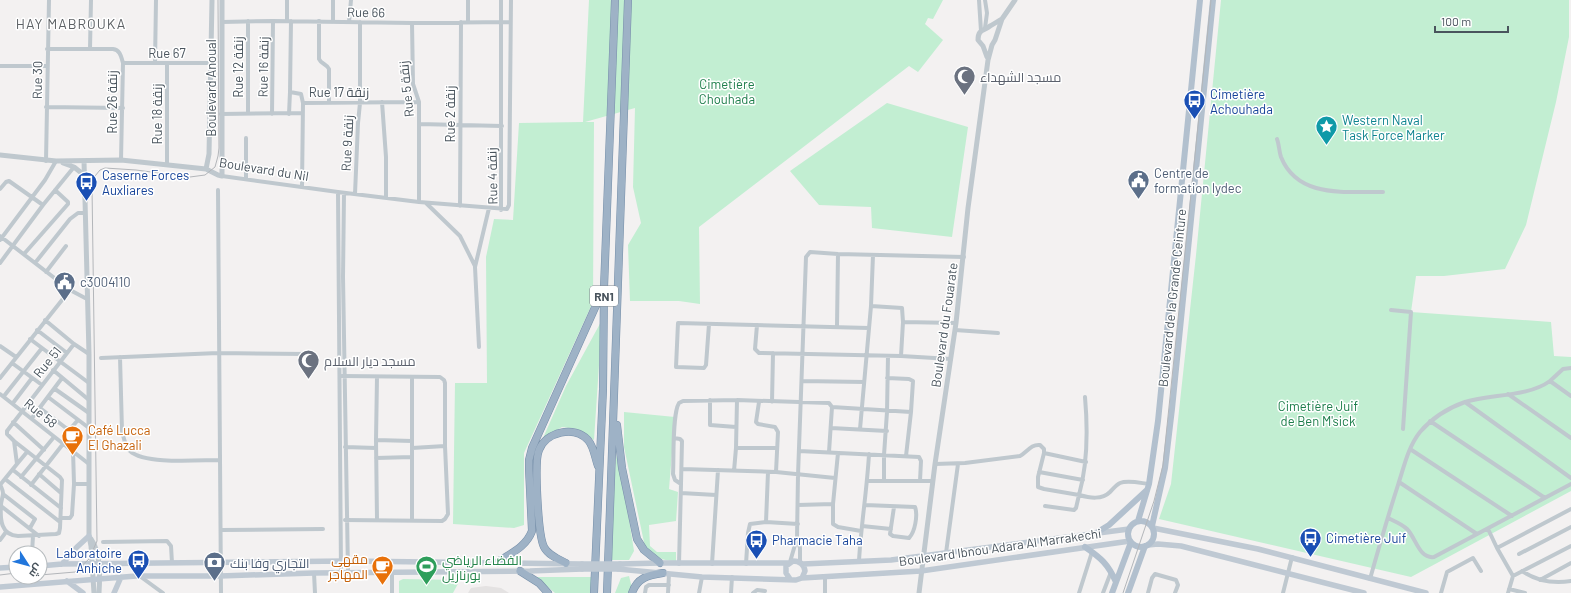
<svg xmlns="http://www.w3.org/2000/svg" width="1571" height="593" viewBox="0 0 1571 593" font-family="Barlow,Cairo,sans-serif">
<rect width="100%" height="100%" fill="#f3f1f1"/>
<path fill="#e4e2e2" d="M486,586L501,588L509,593H468L471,588Z"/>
<path fill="#c2eed2" d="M589,0H943L933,19L928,18L925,24L943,40L918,72L909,66L699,227L700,304L679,301H630L628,245L641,223L633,187L635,108L585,122H594L593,302L524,453V525L514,528L453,524L455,383H487L486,257L494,219L513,220L519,123L583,122Z
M1221,0H1569V37L1556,102L1526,225L1505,269L1444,276H1416L1411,312L1551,322L1554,356L1571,357V491L1411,577L1159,519L1171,484L1196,255Z
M887,103L968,127L952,237L872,228L871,207L819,205L790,171Z
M602,320L594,440L577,429L562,427L543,438L566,386Z
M624,412L675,417L669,489L678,492L676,521L649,525L650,546L657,552H676V561C662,561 655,557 645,547L624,447Z
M616,454L629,519L634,551L629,560H611Z
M629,576L632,588L631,593H615L621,578Z
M536,577H592L591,593H555Z
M403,579L460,580L453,593H399V581Z"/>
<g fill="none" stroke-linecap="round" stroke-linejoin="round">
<defs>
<path id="trunk" d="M617,425L622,468L637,539L644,550L660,563
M498,562C511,553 526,547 532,531L529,469V460L532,448L602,292
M566,563C558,559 548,555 544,547C538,535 534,461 539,450C546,432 574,425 588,440C594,447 595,458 598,466
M520,571L539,583L548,593
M594,593L603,389L604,288L615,0
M607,593L628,0
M632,593C637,578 648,575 663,573"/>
</defs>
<use href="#trunk" stroke="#768fa9" stroke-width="8"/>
<path stroke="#bfc8ce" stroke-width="4" d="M979,0L981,31
M287,21V0
M291,21L290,92L301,94L303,103L419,102
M319,21V59C321,64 327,64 329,69V102
M222,22L273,21L412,23L510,22
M333,22V0
M349,22L351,0
M468,22V0
M412,23L413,84L419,102V202
M985,28L987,13L985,0
M47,49H113C120,50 121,56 123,63L121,160
M90,49L91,0
M123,63H212
M155,63L156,0
M167,63V165
M0,66H47
M382,102L386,157V197
M46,107L123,108
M248,113V21
M221,114L302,113
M272,114L273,21
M289,114L290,92
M419,124L502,126
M246,138V179
M1277,139C1279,144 1279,151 1281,157C1298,199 1346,191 1383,192
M46,161L49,0
M222,176L338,192L419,202L507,209L509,205L511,0
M302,187L303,103
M0,189L6,182L9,181L43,205L0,263
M218,190L221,593
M338,192L341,572
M344,193L343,277L348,572
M355,194L358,123L360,103V22
M426,203L460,236L475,266
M43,205L74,167
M460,206L461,22
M501,210V0
M0,236L70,290L87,299
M0,240L45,180L56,161
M24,254L68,204V202L55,190
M35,263L70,219L78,213H85
M46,272L66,246
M871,306L902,308L903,322L901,356
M1391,310L1411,312L1403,429
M45,320L74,344L89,354
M903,322L956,323
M709,324L706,365L704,368L676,367L678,323L869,328
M757,325L755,349L759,353L901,356L951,359
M837,326L838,254
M37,330L67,353
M955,330L998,333
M30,339L89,383
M0,346L16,357
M479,347L475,267L489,208
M120,357L122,431C124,439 125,446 130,451C145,465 199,460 220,460
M101,358L218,353L306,354
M12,363L42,385
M53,370L89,400
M342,376L440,377L444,380L445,383V446L448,514L445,519L442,521L345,520
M412,377V520
M0,378L70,290
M887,378L909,379L913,381L911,412
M802,381L864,382
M1550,381L1563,369L1571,368
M55,389L89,413
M0,394L89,464
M1508,394L1571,438
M4,396L42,348
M48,397L89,428
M1085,397C1088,431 1088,463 1079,495C1090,498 1102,500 1110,492C1113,489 1116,485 1120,483C1128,480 1140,483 1149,484
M710,400V425L736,427
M759,402L756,422L758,424L775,427L778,432L776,472
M772,402L773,353
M1465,402L1571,478
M13,403L32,378
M832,407L911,412L906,456
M40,408L66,428H71L78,420
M32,418L62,378
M1430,421L1545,498
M13,422L44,450
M831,428L887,431
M860,429L871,306L873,255
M674,438L680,439L682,441L681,484
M376,440L412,441
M345,447L376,448
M412,448L445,446
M736,448H777
M1410,449L1512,516
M799,451L919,457L921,461L920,481
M838,453L833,504V524L838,527L861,531
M1044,453L1086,462
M376,458L412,457
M17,464L27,452
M935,464L965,463L1020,456C1027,452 1031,444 1040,445L1044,449V453L1038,477V487L1044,489L1079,495L1076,508L1074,510L1045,506
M682,469L776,472L835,478
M13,470L61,508
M734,471L736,448L737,400
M1039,472L1083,480
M39,474L61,493
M21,477L54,437
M5,479L60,522
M868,481H933
M884,481V455L887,412L888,356
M1399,482L1477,534
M0,484C1,487 3,490 3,493C3,497 1,501 1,505C0,520 1,535 18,536L56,534L59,533L60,528L62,480L60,477L14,441
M74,484H88
M0,485L17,464L14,441L7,434V431L74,344
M31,485L63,444
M681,493L716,495
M3,494L35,519L30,528
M798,505L833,504
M865,505L915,507C918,515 915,532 909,538L893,536L890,534L894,507
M1,506L39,536
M61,518H70L72,515L74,484L73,450
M1388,518C1394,521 1402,524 1407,529C1416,538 1419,559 1434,557L1571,484
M377,519L376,440L377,377
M766,522L798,524
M862,526L891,529
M1488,529L1497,548L1513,576
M221,530L323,529
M0,540L6,532
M103,542L167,541L171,546L172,563
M1497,548L1571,509
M32,553L33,536
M946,553L958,464
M1519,554L1571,527
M859,561C861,525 867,490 869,454
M790,562L797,538
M800,562V548L797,538L798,475L806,257L810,252L838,254L964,257
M679,564L681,484L675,480L673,474C674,459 672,414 679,403L683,401L737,400L829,403L832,407L829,452
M712,564L718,470
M746,564L748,533L750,524L766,522L768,472
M1522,571C1537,581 1553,584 1571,581
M392,572V593
M314,573L315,593
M141,577L163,593
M1370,579C1379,547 1388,516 1398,485C1404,467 1408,447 1420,432C1432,418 1448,408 1465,402C1491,394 1528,397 1550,381L1571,396
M1540,580L1571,563
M1509,589L1525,593
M645,593L646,587L649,585H669
M668,593L669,574
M699,593L702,577
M731,593L732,577
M753,593L757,590L765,591
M825,593V577
M1079,593L1092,552
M1103,593L1111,572
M1148,593L1152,578L1155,574L1176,580L1178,585L1175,593
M1283,593L1292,557
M1441,593L1447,572L1473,558L1481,571
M1508,593L1513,576L1571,546"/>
<path stroke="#bfc8ce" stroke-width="5" d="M987,57L983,46L978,40C978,29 984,31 990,26C994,24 998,21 1002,19
M0,155L56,161L121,160L206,169L218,175L222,176V0
M84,161L89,354V536L91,546L94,593
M63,163L74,167L84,175
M206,169L209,154L212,0
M91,539C101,553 100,576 99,593
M919,593L935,464L956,323L968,208L988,60L992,45L995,40L1002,19L1015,0"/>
<path stroke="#bfc9d3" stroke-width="5.5" d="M1153,528L1258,549L1426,593
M1148,545L1158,544L1181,546L1364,593
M62,564L77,547L89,536
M620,564L660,563H788
M803,564L891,560L922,556L1129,529
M40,566L62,564L347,561L582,564
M0,568L16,567
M618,569L702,577L796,580L802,578L805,571C804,564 800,561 793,561L786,566V573L790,579
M802,578L921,571L1130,541
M67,581L83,593
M0,587L136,576H220L314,573L530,571L582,569
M114,593L121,577"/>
<path stroke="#b2c0ce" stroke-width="6" d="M1128 534a13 13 0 1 1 26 0a13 13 0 1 1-26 0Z
M1138,521L1149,484L1158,421L1200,0
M1152,526L1165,468L1172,409L1213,0
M1096,533L1109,525L1147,490
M1085,547C1101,558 1108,564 1116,582
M1112,593L1131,542
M1128,593L1145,546"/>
<use href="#trunk" stroke="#9eb2c6" stroke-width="7"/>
<path stroke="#b3b6ba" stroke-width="1" d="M0,575L16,573
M40,575L75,572L89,559L97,541L92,187L95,176L100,170L105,168L136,170L190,177L205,175L215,167L218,156L219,148L218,0
M1123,593L1154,501L1163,465L1211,0"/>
<path stroke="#bfc9d3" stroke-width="5.5" d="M582,564H620
M582,569H618"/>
</g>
<defs>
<symbol id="mosque-pin" viewBox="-11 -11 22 30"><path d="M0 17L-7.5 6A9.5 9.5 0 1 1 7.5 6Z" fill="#6b7280" stroke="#fff"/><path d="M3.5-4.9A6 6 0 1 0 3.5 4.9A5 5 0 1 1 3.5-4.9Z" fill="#fff"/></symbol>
<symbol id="bus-pin" viewBox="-11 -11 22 30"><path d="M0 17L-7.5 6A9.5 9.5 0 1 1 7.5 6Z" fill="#1a4fb4" stroke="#fff"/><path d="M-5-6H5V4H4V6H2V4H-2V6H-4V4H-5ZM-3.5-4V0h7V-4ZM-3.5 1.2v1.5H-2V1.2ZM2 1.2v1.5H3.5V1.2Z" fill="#fff"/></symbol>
<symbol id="sight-pin" viewBox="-11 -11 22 30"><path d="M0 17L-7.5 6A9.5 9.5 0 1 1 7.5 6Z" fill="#0f9aa8" stroke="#fff"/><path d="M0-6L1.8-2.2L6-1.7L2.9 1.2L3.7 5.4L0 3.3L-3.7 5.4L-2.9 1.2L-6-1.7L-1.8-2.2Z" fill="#fff"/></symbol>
<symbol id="civic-pin" viewBox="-11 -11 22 30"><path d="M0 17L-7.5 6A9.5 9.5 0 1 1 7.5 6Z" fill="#5c6f8a" stroke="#fff"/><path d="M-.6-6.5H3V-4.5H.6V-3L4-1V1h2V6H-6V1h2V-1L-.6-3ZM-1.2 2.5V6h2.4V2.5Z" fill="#fff"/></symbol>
<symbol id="cafe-pin" viewBox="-11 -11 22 30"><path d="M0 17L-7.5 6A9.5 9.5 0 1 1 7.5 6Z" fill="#e8710a" stroke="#fff"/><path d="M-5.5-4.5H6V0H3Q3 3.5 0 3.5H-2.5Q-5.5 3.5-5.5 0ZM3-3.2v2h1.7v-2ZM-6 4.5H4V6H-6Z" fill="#fff"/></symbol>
<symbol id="bank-pin" viewBox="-11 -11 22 30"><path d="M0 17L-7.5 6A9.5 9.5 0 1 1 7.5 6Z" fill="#5c6f8a" stroke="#fff"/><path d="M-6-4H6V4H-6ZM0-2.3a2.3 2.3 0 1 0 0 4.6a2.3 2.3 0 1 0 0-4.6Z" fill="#fff"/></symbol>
<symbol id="stadium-pin" viewBox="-11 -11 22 30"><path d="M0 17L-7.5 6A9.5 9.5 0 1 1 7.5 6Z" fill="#2e9e5b" stroke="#fff"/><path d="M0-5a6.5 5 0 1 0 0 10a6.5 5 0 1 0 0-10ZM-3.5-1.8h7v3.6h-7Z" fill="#fff"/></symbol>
</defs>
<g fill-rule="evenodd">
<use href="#mosque-pin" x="952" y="64" width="25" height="34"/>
<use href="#bus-pin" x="1182" y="88" width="25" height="34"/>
<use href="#sight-pin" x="1314" y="114" width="25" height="34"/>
<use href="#civic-pin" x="1126" y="168" width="25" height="34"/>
<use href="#bus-pin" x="74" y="170" width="25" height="34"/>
<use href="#civic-pin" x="52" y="270" width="25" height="34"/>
<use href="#mosque-pin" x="296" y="348" width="25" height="34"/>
<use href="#cafe-pin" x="60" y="424" width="25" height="34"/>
<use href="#bus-pin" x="1298" y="526" width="25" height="34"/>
<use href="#bus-pin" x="744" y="528" width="25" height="34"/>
<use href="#bus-pin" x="126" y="548" width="25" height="34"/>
<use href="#bank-pin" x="202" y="550" width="25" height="34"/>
<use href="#cafe-pin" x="370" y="554" width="25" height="34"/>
<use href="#stadium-pin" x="414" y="554" width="25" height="34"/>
</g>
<g text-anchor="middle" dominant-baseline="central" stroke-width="3" stroke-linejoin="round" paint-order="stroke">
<rect fill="#fff" stroke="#80878e" stroke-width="1" x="590" y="286" width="28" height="20" rx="3"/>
<g font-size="12" font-weight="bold" fill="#49545d">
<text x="604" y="296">RN1</text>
</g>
<g font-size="13" fill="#49545d" stroke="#fff">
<text transform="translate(366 12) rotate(1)">Rue 66</text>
<text x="167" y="53">Rue 67</text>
<text transform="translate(238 67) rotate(-90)">Rue 12 زنقة</text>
<text transform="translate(263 67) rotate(-89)">Rue 16 زنقة</text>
<text transform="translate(37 80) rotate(-89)">Rue 30</text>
<text transform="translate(211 88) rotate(-90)">Boulevard Anoual</text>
<text transform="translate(406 89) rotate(-96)">Rue 5 زنقة</text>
<text x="339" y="92">Rue 17 زنقة</text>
<text transform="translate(112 102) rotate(-90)">Rue 26 زنقة</text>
<text transform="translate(157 114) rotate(-90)">Rue 18 زنقة</text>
<text transform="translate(450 114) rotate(-90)">Rue 2 زنقة</text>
<text transform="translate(347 143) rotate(-87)">Rue 9 زنقة</text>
<text transform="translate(264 169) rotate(9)">Boulevard du Nil</text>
<text transform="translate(492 176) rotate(-91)">Rue 4 زنقة</text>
<text transform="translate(1172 298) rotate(-84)">Boulevard de la Grande Ceinture</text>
<text transform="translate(944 325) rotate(-82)">Boulevard du Fouarate</text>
<text transform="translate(47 362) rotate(-51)">Rue 51</text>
<text transform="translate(41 413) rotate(39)">Rue 58</text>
<text transform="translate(1000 547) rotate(-8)">Boulevard Ibnou Adara Al Marrakechi</text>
</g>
<g font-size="13" fill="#5b616d" stroke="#fff" text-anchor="start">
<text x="980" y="77">مسجد الشهداء</text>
<text x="324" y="361">مسجد ديار السلام</text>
</g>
<g font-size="13" fill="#1c7d4a" stroke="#fff">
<text x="727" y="84">Cimetière<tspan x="727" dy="15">Chouhada</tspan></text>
<text x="1318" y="406">Cimetière Juif<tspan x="1318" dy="15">de Ben M'sick</tspan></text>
</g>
<g font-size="13" fill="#164399" stroke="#fff" text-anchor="start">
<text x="1210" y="94">Cimetière<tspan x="1210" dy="15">Achouhada</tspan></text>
<text x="102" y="175">Caserne Forces<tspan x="102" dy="15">Auxliares</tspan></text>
<text x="1326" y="538">Cimetière Juif</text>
<text x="772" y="540">Pharmacie Taha</text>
<text x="122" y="553" text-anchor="end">Laboratoire<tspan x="122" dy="15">Anhiche</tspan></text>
</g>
<g font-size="13" fill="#0d838f" stroke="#fff" text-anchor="start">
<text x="1342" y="120">Western Naval<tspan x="1342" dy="15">Task Force Marker</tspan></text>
</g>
<g font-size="13" fill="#4e5e75" stroke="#fff" text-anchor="start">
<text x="1154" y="173">Centre de<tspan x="1154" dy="15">formation lydec</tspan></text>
<text x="80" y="282">c3004110</text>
<text x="230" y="563">التجاري وفا بنك</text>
</g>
<g font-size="13" fill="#c56008" stroke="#fff" text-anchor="start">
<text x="88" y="430">Café Lucca<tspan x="88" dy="15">El Ghazali</tspan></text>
<text x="368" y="559" text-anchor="end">مقهى<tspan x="368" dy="15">المهاجر</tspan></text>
</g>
<g font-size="13" fill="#27864d" stroke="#fff" text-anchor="start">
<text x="442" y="560">الفضاء الرياضي<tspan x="442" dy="15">بورنازيل</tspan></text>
</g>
<g font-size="14" letter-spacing="1" fill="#5d6165" stroke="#fff">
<text x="71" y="23">HAY MABROUKA</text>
</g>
</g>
<g transform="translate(28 565) rotate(126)"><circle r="19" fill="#ffffff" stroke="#b6bbbe"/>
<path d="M0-3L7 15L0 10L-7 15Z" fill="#2176dc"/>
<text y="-6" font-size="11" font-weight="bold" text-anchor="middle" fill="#49545d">ش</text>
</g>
<path d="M1435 26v6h73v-6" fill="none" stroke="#49545d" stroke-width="2"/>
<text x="1441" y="26" font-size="12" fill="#49545d" stroke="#ffffff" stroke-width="3" paint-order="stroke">100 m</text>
</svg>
